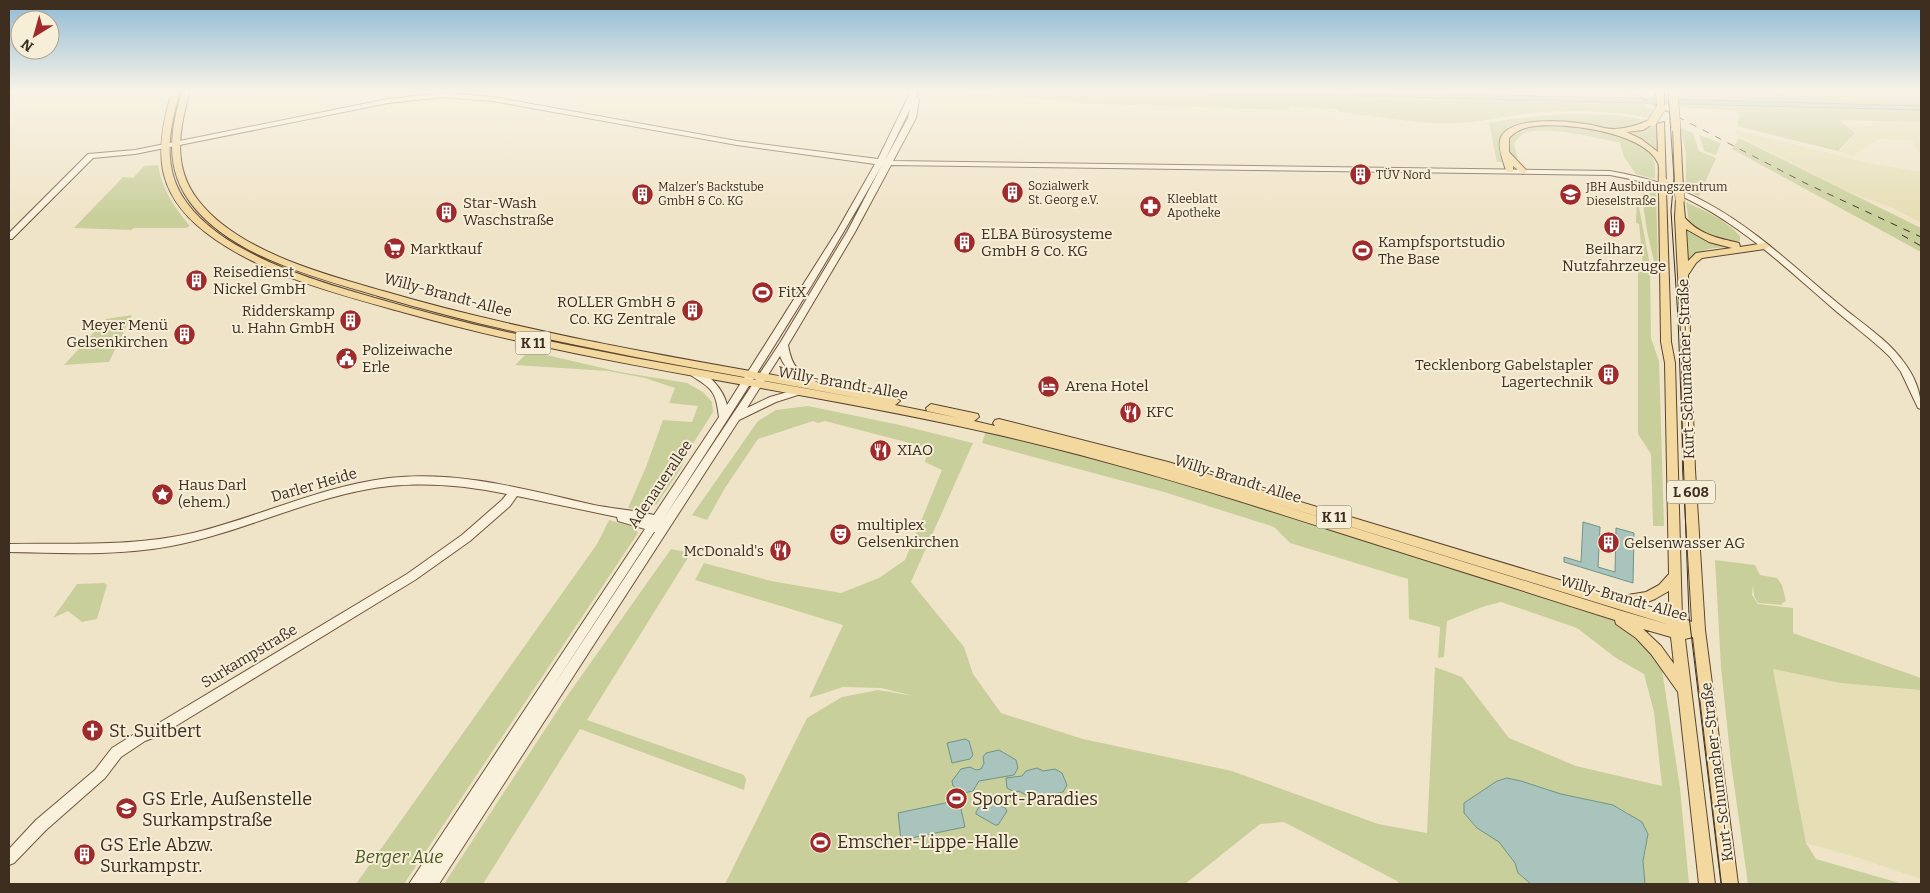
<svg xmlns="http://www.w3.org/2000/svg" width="1930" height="893" viewBox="0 0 1930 893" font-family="Bitter,serif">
<rect width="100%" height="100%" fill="#f0e4c8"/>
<path fill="#e6deb5" d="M1875,120L1921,122V156L1912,141L1879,139L1853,155L1839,152L1856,133L1845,125L1871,126Z
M1736,130L1873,164L1921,172V223L1895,209L1850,192L1735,134Z
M1773,669L1840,683L1921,690V879L1859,858L1806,843Z"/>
<path fill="#c9cf9b" d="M938,91H1164L1644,103L1645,107L1653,109L1650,118C1612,111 1570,109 1532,113C1505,116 1480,123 1453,123C1415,124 1377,116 1339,112L1338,109L1292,107L1291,104L1286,110L1100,104Z
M1326,91H1494L1487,95Z
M1675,91H1921V122L1839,120L1855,133L1838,151L1737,126L1739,117L1737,111L1678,107Z
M1562,114L1617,115L1648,120C1616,146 1514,97 1499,139C1497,146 1500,155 1502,162H1497L1489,123L1510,119Z
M1655,123L1657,124L1658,153L1640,139L1623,133L1644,130Z
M1551,125C1577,128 1639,130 1652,156C1656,163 1655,172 1655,179L1636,174L1624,157L1620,143C1598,138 1545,125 1525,133C1521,135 1517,140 1514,144L1518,158L1513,157C1493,130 1533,126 1551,125Z
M1681,128L1693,133L1699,151L1716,158L1699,196L1686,190V154Z
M1699,135L1721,143L1716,155L1704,151Z
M1739,138L1921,228V252L1732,149Z
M158,165C162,189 174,207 190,226L186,228H134L131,230L74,228L123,177L133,178L144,166Z
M1644,186L1656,190L1658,266H1655L1647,231L1641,190Z
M1637,197L1650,265L1651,338L1659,361L1664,526H1653L1651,454L1638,434V265L1643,264L1639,224L1636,223Z
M1686,202C1705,211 1726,220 1740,236V241L1735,243L1702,234L1689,222Z
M1685,225C1698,237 1714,245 1732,247C1737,247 1743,246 1748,247C1729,248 1698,244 1687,263Z
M132,315L109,362L64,365L106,319Z
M529,351L620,372L687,383L703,392L712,402L713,412L689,450L681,468L657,504L646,510L628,508L646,467L663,420L692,422L698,406L669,403L675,388L645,378L608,371L515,365Z
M808,406L900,425L973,443L911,582L964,647L973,674L1001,713L1083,739L1232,771L1378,824L1427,833L1435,667L1462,677L1509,738L1576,766L1662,786L1654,712L1644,674L1616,658L1577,628L1501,602L1485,606L1447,621L1444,657L1438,658L1440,627L1409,619L1408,579L1290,543L1274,527L1164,492L982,443L986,431L1160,476L1615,620L1661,663L1680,788L1689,884H1645L1643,861L1646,849L1628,813L1613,805L1561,794L1521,781L1507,778L1497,781L1464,803L1477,828L1499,842L1515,863L1518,873L1531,884H1399L1397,881L1284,822L1260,824L1185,884H725L807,718L842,697L878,690L914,696L881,688L843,687L809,698L843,625L695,580L704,563L771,581L841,593L879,578L905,560L942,470L925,462L929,448L825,421L818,423L813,421L758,439L725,488L707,520L692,515L758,421L776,410Z
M609,520L636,528L638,533L404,884H356L597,544Z
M671,549L691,553L587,720L744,775L746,779L744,790L580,729L483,884H444L565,699Z
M1715,560L1755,565L1760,575L1777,578L1782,585L1786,601L1782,603V605L1758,603L1754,596L1753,585L1752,595L1758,604L1793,608V633L1921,678V690L1840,683L1773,669L1806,843L1816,859L1903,884H1748L1731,763L1721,667Z
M104,583L107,585L97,619L82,622L68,611L53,618L77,584Z"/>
<path fill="#a9c4bc" stroke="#6f938a" d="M1164,91C1417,91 1669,99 1921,106V110Z
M1583,522L1600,527L1598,567L1615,572L1616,528L1634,533L1633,583L1564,562V557L1581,562Z
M965,739L969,741L973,755L970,759L952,763L947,743Z
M999,750L1016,760L1018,768L1014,775L979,781L973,791L964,793L953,786L952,781L961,769L970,767L976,770L981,769L984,763L983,757L986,753Z
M1037,768L1043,771L1055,769L1062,773L1067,785L1063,792L1033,799L1019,791L1014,792L1007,788L1006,778L1022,776L1026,771Z
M1507,778L1521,781L1561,794L1613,805L1642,822L1648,834L1643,861L1645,884H1531L1518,873L1515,863L1499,842L1477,828L1464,813V803L1497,781Z
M985,797L1005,808L1007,811L998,825H995L976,814V812Z
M959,800L965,827L901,840L898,813Z"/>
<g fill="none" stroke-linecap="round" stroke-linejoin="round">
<path stroke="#6f938a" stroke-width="1" d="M1482,91L1483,94"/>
<defs>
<path id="secondary" d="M911,91H918L916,97L919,99L916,118L893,161L1610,171C1644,177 1677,186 1707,203C1757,230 1797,270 1840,305C1861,323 1886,338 1903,361C1914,375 1921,392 1921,409L1918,408L1901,372L1890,357C1871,338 1849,323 1829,305C1781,263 1732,217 1672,192C1652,183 1631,179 1610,175L891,165L855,232L788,345C792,369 800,373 820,384L822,386L820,388C805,391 785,370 780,356L747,408L770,397L798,389L803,392L801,394L776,402L739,420L439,884H409L645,529L618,521L617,517L517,496L510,506L470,541L415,580L161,735L145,741L121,757L105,778L46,830L14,863L9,865V849L36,820L95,770L112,748L136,733L154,726L407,574L462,535L502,500L507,494C468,486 430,482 390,486C315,494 246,532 171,546C118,556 63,553 9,552V544C71,543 132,547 193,533C259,517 322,486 389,478C459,470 527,490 594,505C614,509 634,510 654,515L719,417C717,403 716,392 704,384C699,380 694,378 690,374L692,372C707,368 724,391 727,405L837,231L875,164L737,145L493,101L443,97L388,103L135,154L93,158L12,239H9V233L88,154L135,150L388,99L443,93L493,97L737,141L878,159ZM910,109L908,118L885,160ZM882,165L847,232L780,343L664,518C739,402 815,285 882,165ZM654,532H655L550,691Z"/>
<path id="primary" d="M172,91H180C169,129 161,169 187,203C225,255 316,281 375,298C537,346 703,369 869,400C705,369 539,344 378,296C317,278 234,257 193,206C164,170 170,132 182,91H190C179,129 172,167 198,200C237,251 323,274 383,291C550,340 724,365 895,397L900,401L895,405L959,418L927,411L926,408L931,404L978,414L979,417L974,421L995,426L993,423L995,420L999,419L1168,462L1616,597L1646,592L1659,585L1669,574L1665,363L1661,342L1659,192L1660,190H1666L1671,342L1675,363L1682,618L1692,622L1683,470L1682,353L1675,217L1676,199L1677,197H1683L1685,218C1700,235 1718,238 1739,243L1740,247L1765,243L1770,246L1765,249L1702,258L1696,263L1688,275L1695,470L1705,630L1738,884H1722L1693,637L1685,639L1715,884H1699L1678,692L1651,654L1636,638L1616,624L1615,620C1521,590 1428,561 1334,531C1218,494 1101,457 981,431C790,388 595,366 406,313C342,295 272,278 216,240C156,199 152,157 172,91ZM1686,229L1709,242L1732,248L1696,253L1688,261ZM1261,499L1670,625L1622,611ZM1669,591V614L1640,605L1655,599ZM1643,629L1671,637L1674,664L1661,646Z
M1656,91H1664V110L1657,108Z
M1649,120L1656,122L1643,130L1626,132L1641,139L1658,152L1657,124L1664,122L1666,184H1660L1659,182C1658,176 1660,168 1658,163C1644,131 1558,121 1529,127C1520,129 1515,132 1509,138V152L1527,171L1523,174L1513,166V172H1507L1506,170C1503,161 1498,149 1500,140C1506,115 1567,121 1586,124C1595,125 1607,130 1616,129C1628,128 1639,125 1649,120Z
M1673,126L1680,128L1683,188L1679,191L1675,188Z"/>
</defs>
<use href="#secondary" stroke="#6f573f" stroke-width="2"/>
<use href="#primary" stroke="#5b4430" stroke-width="2"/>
<use href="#secondary" fill="#faf1dc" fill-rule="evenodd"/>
<use href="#primary" fill="#f3d9a0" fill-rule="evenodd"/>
<path stroke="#3d2e20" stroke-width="1" d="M1668,91L1674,178L1671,211L1678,318L1689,616L1721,884"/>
<path stroke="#3d2e20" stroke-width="1" stroke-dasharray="7 7" stroke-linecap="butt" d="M1628,91L1805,183L1921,237
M1902,235L1921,246"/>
<defs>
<path id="primary-bridge" d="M1673,91L1676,128
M1652,122L1661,108
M1663,182V192
M1679,188L1680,199"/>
</defs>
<use href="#primary-bridge" stroke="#5b4430" stroke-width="10" stroke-linecap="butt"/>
<use href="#primary-bridge" stroke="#f3d9a0" stroke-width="9"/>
</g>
<linearGradient id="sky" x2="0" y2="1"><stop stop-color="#8fbad6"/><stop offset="0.42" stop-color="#f8f3e6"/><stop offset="1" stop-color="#f8f3e6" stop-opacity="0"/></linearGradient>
<rect width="1930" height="216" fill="url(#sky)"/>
<defs>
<symbol id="building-disc" viewBox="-11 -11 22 22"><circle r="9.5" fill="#9e2a2b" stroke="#f7eed8"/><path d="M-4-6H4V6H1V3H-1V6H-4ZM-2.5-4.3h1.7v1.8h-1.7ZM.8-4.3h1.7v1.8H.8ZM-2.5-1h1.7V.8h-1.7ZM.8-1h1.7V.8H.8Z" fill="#fff"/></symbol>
<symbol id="university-disc" viewBox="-11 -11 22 22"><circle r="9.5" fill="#9e2a2b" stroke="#f7eed8"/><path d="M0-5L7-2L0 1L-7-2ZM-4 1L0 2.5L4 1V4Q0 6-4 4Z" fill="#fff"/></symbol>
<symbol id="pharmacy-disc" viewBox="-11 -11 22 22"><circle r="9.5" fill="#9e2a2b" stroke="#f7eed8"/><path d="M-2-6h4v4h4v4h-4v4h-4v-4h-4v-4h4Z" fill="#fff"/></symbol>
<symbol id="supermarket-disc" viewBox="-11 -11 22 22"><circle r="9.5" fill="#9e2a2b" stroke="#f7eed8"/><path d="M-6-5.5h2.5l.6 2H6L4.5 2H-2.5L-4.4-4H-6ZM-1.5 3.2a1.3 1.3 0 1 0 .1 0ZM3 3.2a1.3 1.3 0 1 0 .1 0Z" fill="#fff"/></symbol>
<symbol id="stadium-disc" viewBox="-11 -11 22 22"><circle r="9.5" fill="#9e2a2b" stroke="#f7eed8"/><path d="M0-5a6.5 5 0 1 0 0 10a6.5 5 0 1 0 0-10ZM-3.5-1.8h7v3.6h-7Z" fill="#fff"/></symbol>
<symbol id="civic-disc" viewBox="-11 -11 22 22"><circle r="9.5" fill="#9e2a2b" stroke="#f7eed8"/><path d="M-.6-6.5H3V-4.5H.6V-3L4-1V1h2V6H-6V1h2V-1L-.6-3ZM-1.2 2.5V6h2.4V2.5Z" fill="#fff"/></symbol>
<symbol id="hotel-disc" viewBox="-11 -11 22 22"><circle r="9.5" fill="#9e2a2b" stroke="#f7eed8"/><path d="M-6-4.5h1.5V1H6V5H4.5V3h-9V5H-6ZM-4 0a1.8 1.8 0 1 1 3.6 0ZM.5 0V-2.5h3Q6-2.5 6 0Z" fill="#fff"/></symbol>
<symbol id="restaurant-disc" viewBox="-11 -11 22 22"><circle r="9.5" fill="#9e2a2b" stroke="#f7eed8"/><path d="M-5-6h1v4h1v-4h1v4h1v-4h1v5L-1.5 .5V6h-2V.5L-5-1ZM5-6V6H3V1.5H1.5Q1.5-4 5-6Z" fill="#fff"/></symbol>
<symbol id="sight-disc" viewBox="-11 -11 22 22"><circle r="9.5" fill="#9e2a2b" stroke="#f7eed8"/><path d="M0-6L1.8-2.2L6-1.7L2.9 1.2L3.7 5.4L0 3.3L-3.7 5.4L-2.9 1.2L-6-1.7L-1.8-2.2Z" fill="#fff"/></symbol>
<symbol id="theatre-disc" viewBox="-11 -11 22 22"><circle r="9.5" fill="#9e2a2b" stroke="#f7eed8"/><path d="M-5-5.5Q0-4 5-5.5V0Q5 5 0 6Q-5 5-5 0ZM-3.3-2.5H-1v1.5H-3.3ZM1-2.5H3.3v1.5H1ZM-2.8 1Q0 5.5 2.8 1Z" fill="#fff"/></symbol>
<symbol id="church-disc" viewBox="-11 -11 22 22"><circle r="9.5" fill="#9e2a2b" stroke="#f7eed8"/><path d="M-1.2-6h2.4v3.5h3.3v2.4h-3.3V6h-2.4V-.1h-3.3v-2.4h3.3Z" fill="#fff"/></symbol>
<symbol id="school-disc" viewBox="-11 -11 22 22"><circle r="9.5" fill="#9e2a2b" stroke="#f7eed8"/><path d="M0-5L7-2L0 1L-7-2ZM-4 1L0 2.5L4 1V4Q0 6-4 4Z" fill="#fff"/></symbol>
</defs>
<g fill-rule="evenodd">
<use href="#building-disc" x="1348" y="162" width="25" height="25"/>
<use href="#building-disc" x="1000" y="180" width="25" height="25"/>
<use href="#building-disc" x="630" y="182" width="25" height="25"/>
<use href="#university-disc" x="1558" y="182" width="25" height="25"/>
<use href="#pharmacy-disc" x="1138" y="194" width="25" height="25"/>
<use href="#building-disc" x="434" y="200" width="25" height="25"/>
<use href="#building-disc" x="1602" y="214" width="25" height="25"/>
<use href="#building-disc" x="952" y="230" width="25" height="25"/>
<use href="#supermarket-disc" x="382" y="236" width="25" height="25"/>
<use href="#stadium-disc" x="1350" y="238" width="25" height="25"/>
<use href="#building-disc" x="184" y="268" width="25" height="25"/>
<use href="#stadium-disc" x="750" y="280" width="25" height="25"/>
<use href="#building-disc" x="680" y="298" width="25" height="25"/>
<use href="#building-disc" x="338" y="308" width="25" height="25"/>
<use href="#building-disc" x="172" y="322" width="25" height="25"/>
<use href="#civic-disc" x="334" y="346" width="25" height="25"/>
<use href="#building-disc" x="1596" y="362" width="25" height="25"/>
<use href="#hotel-disc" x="1036" y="374" width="25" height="25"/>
<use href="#restaurant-disc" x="1118" y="400" width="25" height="25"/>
<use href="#restaurant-disc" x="868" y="438" width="25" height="25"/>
<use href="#sight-disc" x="150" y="482" width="25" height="25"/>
<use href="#theatre-disc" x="828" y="522" width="25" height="25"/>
<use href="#building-disc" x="1596" y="530" width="25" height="25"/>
<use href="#restaurant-disc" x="768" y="538" width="25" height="25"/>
<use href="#church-disc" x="80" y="718" width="25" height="25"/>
<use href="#stadium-disc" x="944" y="786" width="25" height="25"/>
<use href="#school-disc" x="114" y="796" width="25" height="25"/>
<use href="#stadium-disc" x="808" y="830" width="25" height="25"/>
<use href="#building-disc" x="72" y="842" width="25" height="25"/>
</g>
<g text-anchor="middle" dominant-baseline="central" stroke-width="4" stroke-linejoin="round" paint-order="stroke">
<g font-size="12" fill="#3d2e20" stroke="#f7eed8" text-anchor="start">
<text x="1376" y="175">TÜV Nord</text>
<text x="1028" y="186">Sozialwerk<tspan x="1028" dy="14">St. Georg e.V.</tspan></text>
<text x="658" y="187">Malzer's Backstube<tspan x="658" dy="14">GmbH &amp; Co. KG</tspan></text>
<text x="1586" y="187">JBH Ausbildungszentrum<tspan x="1586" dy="14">Dieselstraße</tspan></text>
<text x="1167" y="199">Kleeblatt<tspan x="1167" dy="14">Apotheke</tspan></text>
</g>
<g fill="#f7eed8" stroke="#756857" stroke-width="1">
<rect x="515.5" y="331.5" width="35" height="23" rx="4"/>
<rect x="1667" y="480.5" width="48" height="23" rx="4"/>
<rect x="1316.5" y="505.5" width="35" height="23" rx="4"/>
</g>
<g font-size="14" font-weight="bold" fill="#3d2e20">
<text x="533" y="343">K 11</text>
<text x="1691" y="492">L 608</text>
<text x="1334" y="517">K 11</text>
</g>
<g font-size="15" fill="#3d2e20" stroke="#f7eed8" text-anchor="start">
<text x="463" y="203">Star-Wash<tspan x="463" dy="17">Waschstraße</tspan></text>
<text x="981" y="234">ELBA Bürosysteme<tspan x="981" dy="17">GmbH &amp; Co. KG</tspan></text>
<text x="1378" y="242">Kampfsportstudio<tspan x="1378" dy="17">The Base</tspan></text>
<text x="410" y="249">Marktkauf</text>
<text x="1614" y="249" text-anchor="middle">Beilharz<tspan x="1614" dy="17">Nutzfahrzeuge</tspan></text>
<text x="213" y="272">Reisedienst<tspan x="213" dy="17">Nickel GmbH</tspan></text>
<text x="778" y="292">FitX</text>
<text x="676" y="302" text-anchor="end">ROLLER GmbH &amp;<tspan x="676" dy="17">Co. KG Zentrale</tspan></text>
<text x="335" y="311" text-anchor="end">Ridderskamp<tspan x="335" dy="17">u. Hahn GmbH</tspan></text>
<text x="168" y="325" text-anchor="end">Meyer Menü<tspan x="168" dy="17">Gelsenkirchen</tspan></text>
<text x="362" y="350">Polizeiwache<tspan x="362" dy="17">Erle</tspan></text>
<text x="1593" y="365" text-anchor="end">Tecklenborg Gabelstapler<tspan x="1593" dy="17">Lagertechnik</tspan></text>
<text x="1065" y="386">Arena Hotel</text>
<text x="1146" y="412">KFC</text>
<text x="897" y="450">XIAO</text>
<text x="178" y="485">Haus Darl<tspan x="178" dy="17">(ehem.)</tspan></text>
<text x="857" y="525">multiplex<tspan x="857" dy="17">Gelsenkirchen</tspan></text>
<text x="1624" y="543">Gelsenwasser AG</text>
<text x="764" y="551" text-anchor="end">McDonald's</text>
</g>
<g font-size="15" fill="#3d2e20" stroke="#f7eed8">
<text transform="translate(448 295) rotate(15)">Willy-Brandt-Allee</text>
<text transform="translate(1686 369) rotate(-92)">Kurt-Schumacher-Straße</text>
<text transform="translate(843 383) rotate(10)">Willy-Brandt-Allee</text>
<text transform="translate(1238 479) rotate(17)">Willy-Brandt-Allee</text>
<text transform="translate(660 484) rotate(-56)">Adenauerallee</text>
<text transform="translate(314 485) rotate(-16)">Darler Heide</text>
<text transform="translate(1624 598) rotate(16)">Willy-Brandt-Allee</text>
<text transform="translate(249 656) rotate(-31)">Surkampstraße</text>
<text transform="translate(1717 772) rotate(-97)">Kurt-Schumacher-Straße</text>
</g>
<g font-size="18" fill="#3d2e20" stroke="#f7eed8" text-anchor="start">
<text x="109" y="731">St. Suitbert</text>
<text x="142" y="799">GS Erle, Außenstelle<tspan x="142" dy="21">Surkampstraße</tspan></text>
<text x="972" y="799">Sport-Paradies</text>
<text x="837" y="842">Emscher-Lippe-Halle</text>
<text x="100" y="845">GS Erle Abzw.<tspan x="100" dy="21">Surkampstr.</tspan></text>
</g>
<g font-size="18" font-style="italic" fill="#4d5a26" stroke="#f7eed8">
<text x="399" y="857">Berger Aue</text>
</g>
</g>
<rect width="1930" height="893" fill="none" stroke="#3d2e20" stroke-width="20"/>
<g transform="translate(35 35) rotate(217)"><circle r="24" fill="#f7eed8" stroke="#ada18e"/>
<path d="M0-4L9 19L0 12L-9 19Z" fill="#9e2a2b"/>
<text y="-8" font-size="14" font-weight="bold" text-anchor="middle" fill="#3d2e20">N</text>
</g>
</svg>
